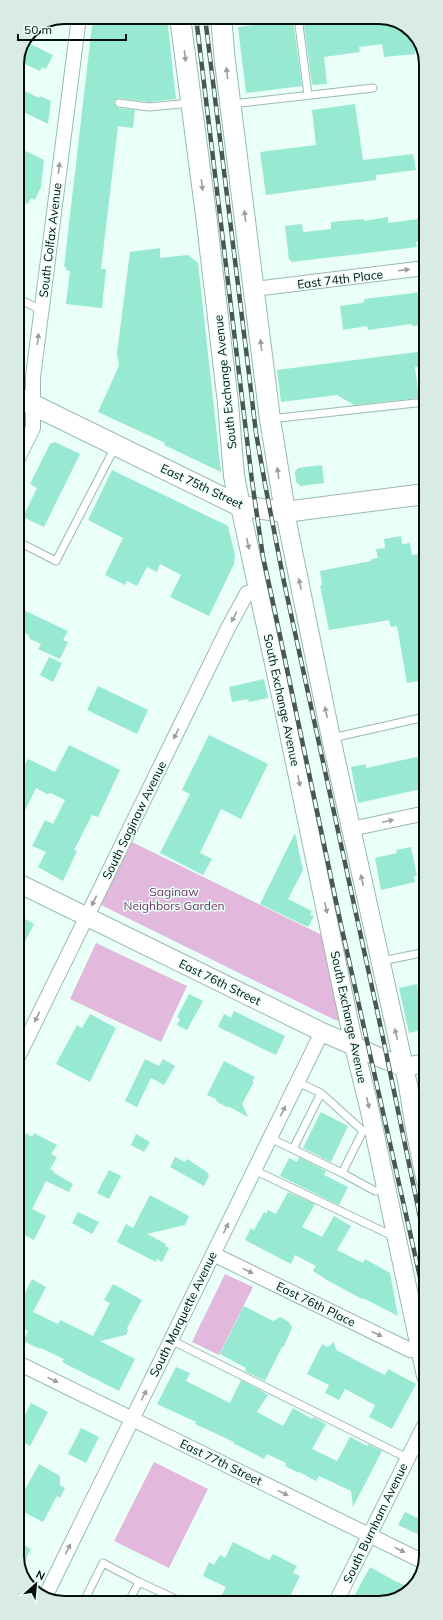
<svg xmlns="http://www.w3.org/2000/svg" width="443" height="1620" viewBox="0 0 443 1620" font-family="Mulish,sans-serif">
<rect width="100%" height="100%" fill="#eafff8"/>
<path fill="#e2b8dc" d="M132,842L324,936L341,1019L338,1021L333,1019L101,905Z
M96,943L187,986L161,1042L70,999Z
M225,1274L253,1287L219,1355L192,1342Z
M154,1462L208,1489L169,1568L114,1541Z"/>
<path fill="#97e9d1" d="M93,17H167L176,99L149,102L119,98L114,102L115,105L118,108L135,110L133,128L118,126L101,269H106L102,308L66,304L70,271L66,270V267H64Z
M312,17H385L410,29L423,50L415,51V54L384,57L382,44L359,47L360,52L324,57L327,84L314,85L312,84L303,18Z
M293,20L302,86L246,93L238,27Z
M26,42L53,55L46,69L42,67L40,71L18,61Z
M17,87L39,98L40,96L51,101L48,124L17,109Z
M355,104L363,160L413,154L416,170L376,175V180L266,195L260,152L316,145L312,110Z
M17,147L44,160L41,187L35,200L31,198L28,204L17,199Z
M388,217V223L425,218V241L416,242L417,247L291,262V260H289L285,226L302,224L303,231L304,232L331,229V222L364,219V221Z
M160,248V258L188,255L198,263L221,472L164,445L165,443L98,412L119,366L117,353L130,252Z
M422,292L425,309V325L412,326L411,324L368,330L367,326L343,330L340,306L362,303L364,302V299Z
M425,351V366L415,367L419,398L354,405L337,395L281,402L277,370Z
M55,442L80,454L44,527L23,517L37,488L30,484L50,444Z
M322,465L324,483L301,486L296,482L295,472L298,468Z
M112,470L228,526L235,555L234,564L209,616L170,597L181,575L160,564L157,572L147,567L137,586L127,581L125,585L105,575L123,538L88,520Z
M401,536L402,544L410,543L412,555L425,553V680L407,683L397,626L391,627L389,620L329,630L320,586L322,585L320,571L371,561V559L378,558L376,549L385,548L384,539Z
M17,607L68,631L63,640L68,642L60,659L38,649L41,644L30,639L29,635L17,630Z
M49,657L62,663L53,682L40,675Z
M264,679L268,698L249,702L248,699L232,702L229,687Z
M98,686L148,710L137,734L87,710Z
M209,735L268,764L241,819L221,809L200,853L212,859L203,875L160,853L190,794L182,790Z
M69,745L120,770L98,817L92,815L74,850L77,851L63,881L38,867L46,852L32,846L45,820L53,824L65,800L51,793L47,794L36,788L17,827V765L23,768L28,759L55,772Z
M426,755V788L358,803L351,767L366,764V768Z
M295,833L303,870L288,899L312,911L310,915L314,916L308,927L260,904Z
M411,847L417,876H414L415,882L381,890L375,858L397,853L396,850Z
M18,915L34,924L18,955Z
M417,984L426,1023V1029L409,1033L399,988Z
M189,994L203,1001L187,1030L177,1025L180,1019L177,1017Z
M234,1011L285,1036L276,1055L218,1027L224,1014L231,1018Z
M90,1014L116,1028L90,1082L56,1064L77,1025L82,1028Z
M145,1059L159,1066L163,1059L175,1066L164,1085L151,1078L137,1107L125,1101Z
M224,1061L255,1077L252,1081L254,1082L242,1104L248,1117L230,1107H227L217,1102L216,1099L207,1095Z
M321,1112L348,1126L331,1162L303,1148Z
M26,1133L32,1137L34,1133L57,1145L51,1154L57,1157L50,1169L54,1171L53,1172L73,1184L69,1192L46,1181L32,1209L46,1216L34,1240L18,1232V1149Z
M136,1134L150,1142L144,1152L131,1145Z
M175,1157L185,1162L187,1159L207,1172L209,1176L204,1186L170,1167Z
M299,1157L326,1171L324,1175L348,1187L339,1205L280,1176L289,1158L297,1162Z
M109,1170L121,1176L109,1199L97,1193Z
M288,1192L315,1204L302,1227L322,1237L334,1216L351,1226L337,1250L363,1263L365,1259L390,1273L398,1316L363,1298L362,1299L327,1280L313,1271L316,1266L295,1255L291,1264L245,1240L251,1228L254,1230L264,1212L266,1214L268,1210L276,1214Z
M150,1195L189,1216L185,1225L147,1234L166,1244L165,1246L169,1248L162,1262L157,1259L156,1262L117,1242L126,1224L133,1228Z
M78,1212L99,1222L92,1234L72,1223Z
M32,1279L46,1287L33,1312L58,1324L60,1320L93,1336L110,1303L104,1300L113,1284L142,1300L127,1328L128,1331L126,1335L100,1341L135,1359L119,1391L62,1362L64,1359L41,1348L40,1349L23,1341L28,1331L18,1325V1307Z
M244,1306L273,1321L280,1317L289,1322L292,1328L284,1346L282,1347L265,1381L245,1371L246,1368L220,1354Z
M334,1342L336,1350L365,1365L385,1375L388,1369L416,1384L392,1429L369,1417L375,1405L345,1389L339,1400L325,1393L329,1385L307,1374L322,1344L328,1347Z
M176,1367L190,1373L186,1381L230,1403L241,1380L260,1390L268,1395L257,1412L283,1426L293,1408L312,1419L313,1417L326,1424L312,1449L337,1461L350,1437L367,1446L368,1444L382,1451L353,1507L351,1491L319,1476L316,1481L299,1472V1473L285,1466L286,1463L267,1454L264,1459L233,1443L234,1442L195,1424L196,1422L157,1404Z
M31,1403L48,1412L30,1446L18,1440V1429Z
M81,1428L99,1437L86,1463L68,1454Z
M39,1464L60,1476V1485L65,1488L60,1498L57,1496L43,1522L18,1509V1490L23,1493Z
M405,1512L426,1522V1538L398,1525Z
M18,1542L31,1549L20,1570L18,1566Z
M233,1542L269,1560L273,1554L297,1566L293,1573L300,1576L287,1602H218L226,1587L203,1576L209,1562L214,1565L220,1555L225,1558Z
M370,1567L395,1581L411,1588L389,1602H351Z"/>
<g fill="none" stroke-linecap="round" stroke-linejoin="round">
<defs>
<path id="service" d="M298,17L308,95
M119,103L149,107L191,103
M232,104L373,88
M17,298L41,310
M270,419L425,402
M17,541L56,561L115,447
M332,738L425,717
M382,961L426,952
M297,1082L321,1093L363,1131L366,1130
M363,1131L342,1173L375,1191L386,1188
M270,1138L342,1173
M293,1149L321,1093
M254,1170L395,1237
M171,1340L407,1458
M83,1603L103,1563L139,1582
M128,1603L139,1582L184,1603"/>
<path id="minor" d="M254,289L425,268
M17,460L33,428V377L79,17
M351,829L426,813
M18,1057L228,628L247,593L258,590
M213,1254L410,1350L420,1349
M18,1363L424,1562
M45,1597L322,1032
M336,1602L426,1422"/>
<path id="tertiary" d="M240,506L283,705L354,1046L369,1107L426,1376
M285,512L331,738L408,1085L415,1129L426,1182
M18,883L322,1032L388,1061L404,1067L426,1063"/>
<path id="secondary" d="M180,17L206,215L228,403L234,476L240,506
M221,17L225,62L270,419L285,512
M17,397L240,506L285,512L425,494"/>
</defs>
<use href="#service" stroke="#99baaf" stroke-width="9"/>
<use href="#minor" stroke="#99baaf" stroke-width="16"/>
<use href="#tertiary" stroke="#99baaf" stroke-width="20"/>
<use href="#secondary" stroke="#99baaf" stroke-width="22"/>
<use href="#service" stroke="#fff" stroke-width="7"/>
<use href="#minor" stroke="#fff" stroke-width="14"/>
<use href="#tertiary" stroke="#fff" stroke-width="18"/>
<use href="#secondary" stroke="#fff" stroke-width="20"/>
<defs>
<path id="rail" d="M196,17L252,481L263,557L272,598L341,925L426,1304
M205,17L248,366L256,433L265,484L284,582L383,1038L426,1246"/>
</defs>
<use href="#rail" stroke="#495752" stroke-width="4.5"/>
<use href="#rail" stroke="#eafff8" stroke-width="3" stroke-dasharray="9" stroke-linecap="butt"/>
</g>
<defs><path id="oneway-solid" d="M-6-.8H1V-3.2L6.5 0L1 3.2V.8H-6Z"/></defs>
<g fill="#9b9f9e">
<use href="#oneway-solid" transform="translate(185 56) rotate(83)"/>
<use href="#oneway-solid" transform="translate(227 73) rotate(-97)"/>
<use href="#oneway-solid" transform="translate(59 168) rotate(-83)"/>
<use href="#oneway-solid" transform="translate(202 185) rotate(83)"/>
<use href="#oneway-solid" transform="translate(245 216) rotate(-97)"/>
<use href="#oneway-solid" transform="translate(404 270) rotate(-7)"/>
<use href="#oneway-solid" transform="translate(38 339) rotate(-83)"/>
<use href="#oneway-solid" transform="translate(261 345) rotate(-97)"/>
<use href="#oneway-solid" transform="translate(278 473) rotate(-98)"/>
<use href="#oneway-solid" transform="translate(248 544) rotate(78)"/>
<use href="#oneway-solid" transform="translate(300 584) rotate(-102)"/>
<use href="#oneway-solid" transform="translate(234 617) rotate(117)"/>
<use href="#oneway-solid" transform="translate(326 712) rotate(-102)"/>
<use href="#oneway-solid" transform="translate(176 734) rotate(116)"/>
<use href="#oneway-solid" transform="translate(299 781) rotate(78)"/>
<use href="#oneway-solid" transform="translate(388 821) rotate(-12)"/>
<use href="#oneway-solid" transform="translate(362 880) rotate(-102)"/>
<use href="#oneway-solid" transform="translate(94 901) rotate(116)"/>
<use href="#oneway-solid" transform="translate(326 908) rotate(78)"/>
<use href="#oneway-solid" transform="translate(37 1017) rotate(116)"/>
<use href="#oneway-solid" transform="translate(396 1034) rotate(-103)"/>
<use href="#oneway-solid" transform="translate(368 1103) rotate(77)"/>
<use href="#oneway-solid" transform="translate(283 1111) rotate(-64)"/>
<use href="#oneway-solid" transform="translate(226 1228) rotate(-64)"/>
<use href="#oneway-solid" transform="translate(248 1271) rotate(26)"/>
<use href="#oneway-solid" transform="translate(377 1334) rotate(26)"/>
<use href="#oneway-solid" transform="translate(53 1380) rotate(26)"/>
<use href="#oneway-solid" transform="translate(144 1395) rotate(-64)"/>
<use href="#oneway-solid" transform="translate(283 1493) rotate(26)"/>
<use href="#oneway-solid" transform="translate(68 1549) rotate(-64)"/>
<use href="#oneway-solid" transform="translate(400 1550) rotate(26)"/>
</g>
<g text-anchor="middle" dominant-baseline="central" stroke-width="3" stroke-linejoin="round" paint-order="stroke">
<g font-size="12" fill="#040f0c" stroke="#eafff8">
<text transform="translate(50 240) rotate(-83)">South Colfax Avenue</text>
<text transform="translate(340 279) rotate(-7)">East 74th Place</text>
<text transform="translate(225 382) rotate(-96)">South Exchange Avenue</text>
<text transform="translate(202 486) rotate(25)">East 75th Street</text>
<text transform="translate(282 700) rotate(78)">South Exchange Avenue</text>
<text transform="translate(134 820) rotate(-64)">South Saginaw Avenue</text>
<text transform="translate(220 982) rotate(26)">East 76th Street</text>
<text transform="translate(349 1017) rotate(78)">South Exchange Avenue</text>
<text transform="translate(316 1304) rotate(26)">East 76th Place</text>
<text transform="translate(183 1314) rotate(-64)">South Marquette Avenue</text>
<text transform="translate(221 1462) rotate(26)">East 77th Street</text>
<text transform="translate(375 1523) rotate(-64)">South Burnham Avenue</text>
</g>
<g font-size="12" fill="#75366f" stroke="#eafff8">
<text x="174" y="891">Saginaw<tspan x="174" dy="14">Neighbors Garden</tspan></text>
</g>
</g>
<path d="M0 0H443V1620H0ZM64 24H379A40 40 0 0 1 419 64V1556A40 40 0 0 1 379 1596H64A40 40 0 0 1 24 1556V64A40 40 0 0 1 64 24Z" fill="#d8ece5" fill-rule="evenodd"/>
<path fill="none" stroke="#040f0c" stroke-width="2" d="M64 24H379A40 40 0 0 1 419 64V1556A40 40 0 0 1 379 1596H64A40 40 0 0 1 24 1556V64A40 40 0 0 1 64 24Z"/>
<g transform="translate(36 1584) rotate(27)" stroke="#eafff8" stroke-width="3" paint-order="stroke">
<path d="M0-3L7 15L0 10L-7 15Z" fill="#040f0c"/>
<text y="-6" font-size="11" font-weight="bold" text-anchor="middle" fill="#040f0c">N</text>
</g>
<path d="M18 34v6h108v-6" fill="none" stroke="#040f0c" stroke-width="2"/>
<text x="24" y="34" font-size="12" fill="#040f0c" stroke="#eafff8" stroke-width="3" paint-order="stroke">50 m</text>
</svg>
